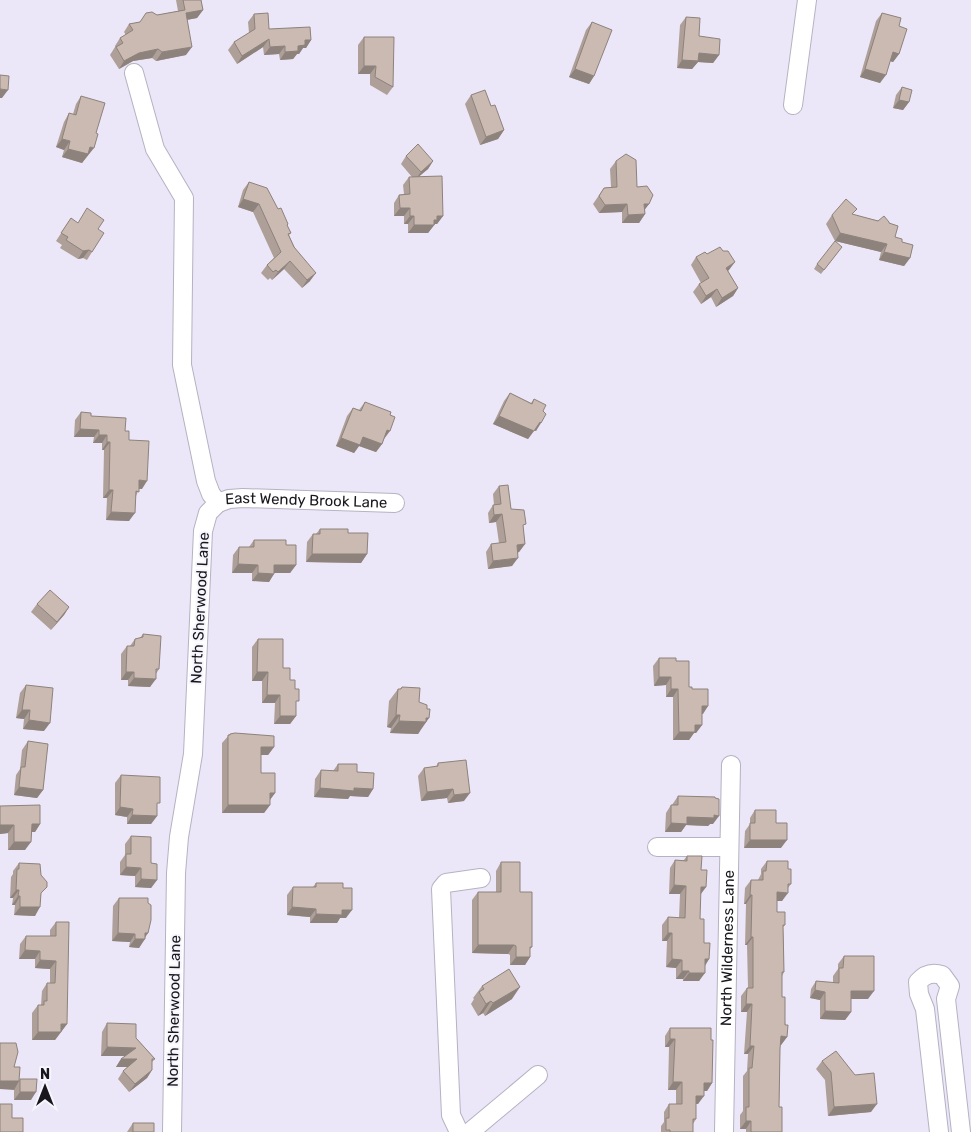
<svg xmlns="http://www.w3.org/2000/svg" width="971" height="1132" viewBox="0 0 971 1132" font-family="Rubik,sans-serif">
<rect width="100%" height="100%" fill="#ebe7f8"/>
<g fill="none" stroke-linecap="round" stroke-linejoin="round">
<defs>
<g id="minor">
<path d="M134,73L155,149L184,198L182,365L206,481L211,494L218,503L208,513L203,531L193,754L179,837L176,873L172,1132"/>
<path d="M793,105L807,0"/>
<path id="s1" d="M218,503L229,499L243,498L395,503"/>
<path d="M657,847H729"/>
<path d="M459,1132L451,1115L441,889L446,883L481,878"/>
<path d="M470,1132L538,1075"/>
<path id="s2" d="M724,1132L731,765"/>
<path d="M939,1132L925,1009L919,994L918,982C925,974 932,972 942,975L950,986L946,999L961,1132"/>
</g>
</defs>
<use href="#minor" stroke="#b5b2c2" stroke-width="20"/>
<use href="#minor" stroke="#fff" stroke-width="18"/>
</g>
<path fill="#aea098" d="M176,0H201L203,10L197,18L187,20L186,55L156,61L152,58L133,61L119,69L110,55L115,47V46L120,38L126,35L124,32L129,24L140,22L157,15L178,11Z
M882,13L899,54L893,62L890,61L880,83L860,77L876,21Z
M254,14L269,29L311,40L306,48H303L299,54H297L293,59L280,60L279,54L264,55L263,47L237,64L228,50L234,42L249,33L248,22Z
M686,17L699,36L719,55L713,63L698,62L692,69L677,68L680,25Z
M592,22L594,76L589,84L569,77L586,30Z
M364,37L393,87L387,95L370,85V74H358V45Z
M902,87L909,102L903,110L893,108L896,95Z
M471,95L504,130L498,139L480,145L465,104Z
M81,96L88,156H87L82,163L62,157L64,150L56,147L64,122L69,113L73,114L76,104Z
M406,156L433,161L428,169L419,176L443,216L437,224H435L428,233H408V224H404V216H394V203L399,195L404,194L403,185L409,177H412L401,164Z
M616,161L637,187L649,204L644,210L645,214L639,223H622V212L599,213L593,204L604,188L611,187L610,169Z
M249,182L287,225L291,233L289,235L310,281L302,288L284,269L272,280L270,278L268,280L261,273L267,265L274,258L253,212L238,207L243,190Z
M832,215H853L889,223L895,237L902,242L910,258L904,266L879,260L881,252L835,241L826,224Z
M71,218L77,223L98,229L92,252L87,260L83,258L78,259L60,248L62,245L56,241Z
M842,247L821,274L814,269L817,264Z
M707,254L729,270L728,271L738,288L733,296L716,307L711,297L701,304L693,292L699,284L701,283L691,265L696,257Z
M510,393L531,403L534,399L543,411L536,431L534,430L528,439L493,424L504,401Z
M365,402L384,439L382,444L376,452L359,446L354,453L336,446L347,416L353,408L359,410Z
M81,412L125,431L129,440L142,489H139L136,496L129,521L106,520L107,498H103L104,450H102V443H93L94,437H74L75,420Z
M499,486L511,509L523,528L525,544L519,552L517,553L512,566L488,569L486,552L491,544L499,543L496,522L489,523L488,513L493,505H494L493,494Z
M320,529L348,533L367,554L361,563L306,562L307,542L313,534H316Z
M254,540L286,545L296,565L290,573H274L269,582L252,581V573H232L233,555L239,547H249Z
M37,604L69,607L64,615L51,630L31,612Z
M143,634L159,669L156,674L150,687L128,686V680H121V654L127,646H130L135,639L140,638Z
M258,639L283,668L290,680L296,706V716L290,724H274L275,703H262V681H252V647Z
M659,658L676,661L689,687L692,689L708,706L702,714V725L696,733H694L689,740H673V697H666V685L654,686L653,666Z
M26,685L44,731L23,729L24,719L16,718L20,693Z
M402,687L419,702L420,731L418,734L390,733L391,728L387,727L389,701L398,689H400Z
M230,734L274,747L268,755H261V773L275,793L270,800V805L264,813H222V743Z
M28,741L43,790L37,798L14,795L16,775L20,769L22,750Z
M438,763L464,801L448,803L447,798L421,801L418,776L424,768L436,767Z
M338,764L357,772L373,789L368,797L350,796L348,799L314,797L315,779L321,770L333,771Z
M121,775L157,807V816L151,824H127V817L115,815V783Z
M678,796L713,824H710L708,826L686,825L681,832H665L666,813L671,805H672Z
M0,806L40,824L35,832H31L25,850H8V833L0,834Z
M755,810L776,823L781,848H744L745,831L750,824V818Z
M131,836L151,863L157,880L151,888L135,887V876L120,875V862L125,855V844Z
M687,856L701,870L706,887L700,895V919L704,943L709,959L705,966L699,981H683V979H676V968L666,967L667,941H662V925L668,917L679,918L680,894H669L670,868L675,860L683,861Z
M767,861L788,869L791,884L788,888L782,901H777V912L785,925L783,927L784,972L782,976V997L787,1037L781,1045H780V1049L779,1107L782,1132H746V1129H740V1115L743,1111V1076L747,1071L748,1054H744L747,1012H741V996L747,988H748L747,945H745L746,904H744L745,888L751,880H758L761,874V869Z
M501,862L520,892L532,947L530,949V957L525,965H510V955L508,954L472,953V900L478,892H496V871Z
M19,863L41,895L35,916L14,915L15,905H12L13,898H10L11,877L13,874V871Z
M316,883L343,888L346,918H340L337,923H310V917L287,915V895L293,887H313Z
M119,898L148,933L139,948L129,947L130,942L112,941L113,906Z
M56,922L67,1024L55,1040H32V1013L38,1005H41L42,991L47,983H50V969L35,968V959H19L20,944L26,936H50V930Z
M844,956L868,999H851V1012L845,1020L820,1019V1000L810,998L811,989L816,981L833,983V976L838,969V964Z
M482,986L512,999L485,1016L483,1013L478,1016L471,1004L474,999L473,998Z
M107,1023L136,1038L155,1059L152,1062V1070L147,1078L129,1092L118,1079L123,1071L128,1067H116L121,1059L125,1056H101L102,1032Z
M670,1028L711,1040L712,1083L707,1091H704L698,1104H696V1119L693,1124V1132H661V1126L664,1122V1112L669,1104H676V1090H668L669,1047H665V1036Z
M0,1043L14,1067L19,1079L31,1100H14V1089H0Z
M822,1061L871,1112L828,1116L825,1080L816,1069Z
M133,1123L154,1132H127Z"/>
<path fill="#8d827c" d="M203,10L197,18L180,21L186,13Z
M269,39L263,47L237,64L242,56Z
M305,40H311L306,48H303L299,54H297L293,59L280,60L285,52L298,46Z
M285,46L279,54L264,55L270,47Z
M192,47L186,55L156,61L162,52Z
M158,49L152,58L133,61L119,69L124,61L139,53Z
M893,52L899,54L893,62L887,60Z
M699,53L719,55L713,63L698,62L692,69L677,68L682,60Z
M364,66H376L370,74H358Z
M575,69L594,76L589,84L569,77Z
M865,69L886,75L880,83L860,77Z
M0,89L8,90L2,98H0Z
M899,100L909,102L903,110L893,108Z
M504,130L498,139L480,145L486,137Z
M62,139L70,141L64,150L56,147Z
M90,147L94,148L82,163L62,157L68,149Z
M433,161L428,169L415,180L421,172Z
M243,199L259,204L253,212L238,207Z
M627,204L622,212L599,213L605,205Z
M644,204H649L643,212Z
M400,208H410L404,216H394Z
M645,214L639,223H622L628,215Z
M410,216H414L408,224H404Z
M437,216H443L437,224H435L428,233H408L414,225Z
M840,233L887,244L881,252L835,241Z
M89,250L83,258L78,259L83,251Z
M884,252L910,258L904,266L879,260Z
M290,261L284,269L272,280L278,272Z
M735,262L729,270L720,276L726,268Z
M316,273L310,281L302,288L307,280Z
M738,288L733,296L716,307L722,298Z
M717,289L711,297L701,304L706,296Z
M499,416L534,431L528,439L493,424Z
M540,422L541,423L536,431L534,430Z
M80,429L99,430L94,437H74Z
M387,430L390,431L384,439L382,438Z
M99,435H107L102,443H93Z
M363,437L382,444L376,452L359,446L354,453L336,446L341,438Z
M107,442H110L104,450H102Z
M139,480L147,481L142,489L134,488Z
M109,490H113L107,498H103Z
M111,512L135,513L129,521L106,520Z
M502,514L496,522L489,523L494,515Z
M525,544L519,552L511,554L517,545Z
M312,554H367L361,563L306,562Z
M518,558L512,566L488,569L493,561Z
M238,564L258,565L252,573H232Z
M274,565H296L290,573H269Z
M258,573L274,574L269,582L252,581Z
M69,607L64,615L51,630L57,622Z
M126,672H134L128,680H121Z
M257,672H268L262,681H252Z
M659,677H671L666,685L654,686Z
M134,678L156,679L150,687L128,686Z
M671,689H678L673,697H666Z
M267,695H280L275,703H262Z
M702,706H708L703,714H696Z
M22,710H30L24,719L16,718Z
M396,715H400L391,728L387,727Z
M280,716H296L290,724H274Z
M426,718H429L418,734L390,733L399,721Z
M29,720L50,723L44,731L23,729Z
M695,725H702L696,733H694L689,740H673L679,732Z
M261,747H274L268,755H255Z
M19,787L43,790L37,798L14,795Z
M320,788H354L373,789L368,797L350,796L348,799L314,797Z
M453,789L447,798L421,801L427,792Z
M270,793H275L269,801Z
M470,793L464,801L448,803L454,795Z
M228,805H270L264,813H222Z
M120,807L133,809L127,817L115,815Z
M132,815L157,816L151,824H127Z
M714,815L719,816L713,824H710L708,826L686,825L681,832H665L671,823L687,817Z
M32,824H40L35,832H26Z
M0,825H14L8,833L0,834Z
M750,840H787L781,848H744Z
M14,842H31L25,850H8Z
M126,867L141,868L135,876L120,875Z
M141,879L157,880L151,888L135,887Z
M674,885L686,886L680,894H669Z
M701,887H706L700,895Z
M16,890H19L13,898H10Z
M777,892L788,893L782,901H772Z
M750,895H752L746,904H744Z
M18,896H20L15,905H12Z
M20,907H40L35,916L14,915Z
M292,907L316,909L310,917L287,915Z
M342,910H352L346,918H340L337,923H310L316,914Z
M118,933L135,934L130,942L112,941Z
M145,933H148L143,939H145L139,948L129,947L135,939Z
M668,933H672L667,941H662Z
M751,937H753L747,945H745Z
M478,945H514L508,954L472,953Z
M25,950L40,951L35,959H19Z
M516,957H530L525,965H510Z
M672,959L682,960L676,968L666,967Z
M705,959H709L704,967Z
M40,960L56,961L50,969L35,968Z
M682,971H689L683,979H676Z
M689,973H705L699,981H683Z
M520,987L512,999L485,1016L493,1003Z
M815,990L825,992L820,1000L810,998Z
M851,991H874L868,999H846Z
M491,1001L483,1013L478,1016L486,1004Z
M746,1004H752L747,1012H741Z
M825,1011L851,1012L845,1020L820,1019Z
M61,1024H67L55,1040H32L38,1032Z
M781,1036L787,1037L781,1045L776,1044Z
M670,1039H675L669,1047H665Z
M750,1046H754L748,1054H744Z
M107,1047L136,1048L130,1056H101Z
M121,1059H137L132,1067H116Z
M152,1070L147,1078L129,1092L135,1084Z
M0,1081H19L14,1090L0,1089Z
M673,1082H682L676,1090H668Z
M704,1083H712L707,1091H698Z
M20,1092H36L31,1100H14Z
M696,1096H704L698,1104H691Z
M877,1104L871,1112L828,1116L834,1107Z
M746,1121H751L746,1129H740Z"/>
<path fill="#cabab1" stroke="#8d827c" d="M183,0H201L203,10L186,13L192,47L162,52L158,49L139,53L124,61L116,47L123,43L120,38L133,30L129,24L140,22L146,13L152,12L157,15L185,10Z
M268,13L269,29L310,27L311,40H305V45L298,46V51L285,52V46L270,47L269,39L242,56L234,42L255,29L254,14Z
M882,13L901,18L899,26L907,29L899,54L893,52L886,75L865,69Z
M686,17L700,18L699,36L720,39L719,55L699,53L698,61L682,60Z
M592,22L612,30L594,76L575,69Z
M364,37H394L393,87L375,77L376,66H364Z
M0,75L9,76L8,90L0,89Z
M902,87L912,90L909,102L899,100Z
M485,90L491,106L495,105L504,130L486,137L471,95Z
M81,96L105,103L96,133L98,134L94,148L90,147L88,154L68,149L70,141L62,139L69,113L76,115Z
M418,144L433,161L421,172L406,156Z
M626,154L636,160L637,187L647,186L653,195L649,204H644L645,214L628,215L627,204L605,205L599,196L604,188L617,187L616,161Z
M442,176L443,216H437V220H434V225H414V216H410V208H400L399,195L410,194L409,177Z
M249,182L267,188L278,209L281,208L288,224L287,225L291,233L288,234L294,247L316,273L307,280L290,261L278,272L276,270L273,272L267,265L281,252L259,204L243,199Z
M846,199L857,209L852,214L878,221L884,216L889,222V223L898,226L895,237L902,239V242L913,245L910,258L884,252L887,244L840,233L832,215Z
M87,208L104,220L98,229L104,233L92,252L89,250L83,251L66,240L68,237L61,233L71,218L78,223Z
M835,241L842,247L824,270L817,264Z
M720,247L723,251H728L735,262L726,268L738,288L722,298L717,289L706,296L699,284L709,278L696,257L705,252L707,254Z
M510,393L532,404L534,399L546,405L543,411L546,414L541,423L540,422L534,431L499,416Z
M365,402L391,412L390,415L395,417L390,431L387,430L382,444L363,437L360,445L341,438L353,408L361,411Z
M81,412L91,413V416L126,418L125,431H129V440L149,441L147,481L139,480V492L136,491L135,513L111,512L113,490H109L110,442H107V435H99V430L80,429Z
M508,485L511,509L524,510L526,524L523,525L525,544L517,545L518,558L493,561L491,544L506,542L502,514L494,515L493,505L501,504L499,486Z
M320,529H348V533H368L367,554H312L313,534H320Z
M254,540H286V545H296V565H274V574L258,573V565L238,564L239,547H254Z
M50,590L69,607L57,622L37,604Z
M143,634L161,636L159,669H156V679L134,678V672H126L127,646H134L135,639L143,637Z
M258,639H283V668H290V680H295V689H299V701H296V716H280V695H267L268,672H257Z
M659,658H676V661H689V687H692V689H708V706H702V725H695V732H679L678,689H671V677H659Z
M26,685L53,688L50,723L29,720L30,710H22Z
M402,687L420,688L419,702L427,705V709H430L429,718H426V722L399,721L400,715H396L398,689H401Z
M235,733L274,736V747H261V773H275V793H270V805H228V735H230V734Z
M28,741L48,744L43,790L19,787L21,767H25Z
M466,760L470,793L454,795L453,789L427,792L424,768L438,766V763Z
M338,764H357V772L374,773L373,789L354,788V791L320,788L321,770L338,771Z
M121,775L160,777V803H157V816L132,815L133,809L120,807Z
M678,796L715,797V798L719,799V816L714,815V818L687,817V824L671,823V805H678Z
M40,805V824H32L31,842H14V825H0V806Z
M755,810H776V823H787V840H750V823H755Z
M131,836L151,837V863L157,864V880L141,879V868L126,867V854H131Z
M687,856H702L701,870H707L706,887H701L700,919H704V943H710L709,959H705V973H689V971H682V960L672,959V933H668V917L685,918L686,886L674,885L675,860L687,861Z
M767,861H788V869H791V884H788V893L777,892V912H785V925H783L784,972H782V997H785V1025H788L787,1037L781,1036L780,1049L779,1107H782V1132H751V1121H746V1107H749V1068H752L754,1046H750L752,1004H746L747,988H753V937H751L752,895H750L751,880H763V871H766Z
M501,862H520V892H532V947H530V957H516V946L514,945H478V892H501Z
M19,863L40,864L41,875L47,882V887L41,893L40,907H20V896H18L19,890H16L17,869H19Z
M316,883H343V888H352V910H342V915L316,914V909L292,907L293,887H316Z
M119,898H148V903L151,905V920L148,933H145V939H135V934L118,933Z
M56,922H69L67,1024H61V1032H38V1005H44V1001H47V983H55L56,961L40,960V951L25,950L26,936H56Z
M844,956H874V991H851V1012L825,1011V992L815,990L816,981L839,983V968H843Z
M509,969L520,987L493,1003L491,1001L486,1004L479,992L484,989L482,986Z
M107,1023L136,1024V1038L155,1059H152V1070L135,1084L123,1071L137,1059H121L136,1048L107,1047Z
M670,1028H711V1040H713L712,1083H704V1096H696V1119H693V1132H670V1130H666V1118H669V1104H682V1082H673L675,1039H670Z
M0,1043H16L18,1052L14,1067H20L19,1081H0Z
M836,1051L855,1075L874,1073L877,1104L834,1107L831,1072L822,1061Z
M20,1079H37L36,1092H20Z
M0,1104H12V1118H23V1132H0Z
M133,1123H154V1132H133Z"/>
<g text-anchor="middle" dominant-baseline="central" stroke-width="4" stroke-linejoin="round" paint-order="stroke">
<g font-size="15" fill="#18171d" stroke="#f7f6fd">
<text stroke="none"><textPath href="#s1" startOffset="89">East Wendy Brook Lane</textPath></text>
<text transform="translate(200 608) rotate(-87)">North Sherwood Lane</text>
<text stroke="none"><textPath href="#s2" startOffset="184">North Wilderness Lane</textPath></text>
<text transform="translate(174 1011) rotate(-89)">North Sherwood Lane</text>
</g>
</g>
<g transform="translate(45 1087)" stroke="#f7f6fd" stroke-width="4" paint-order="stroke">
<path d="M0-4L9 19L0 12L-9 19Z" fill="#18171d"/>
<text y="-8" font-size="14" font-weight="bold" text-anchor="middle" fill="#18171d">N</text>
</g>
</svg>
